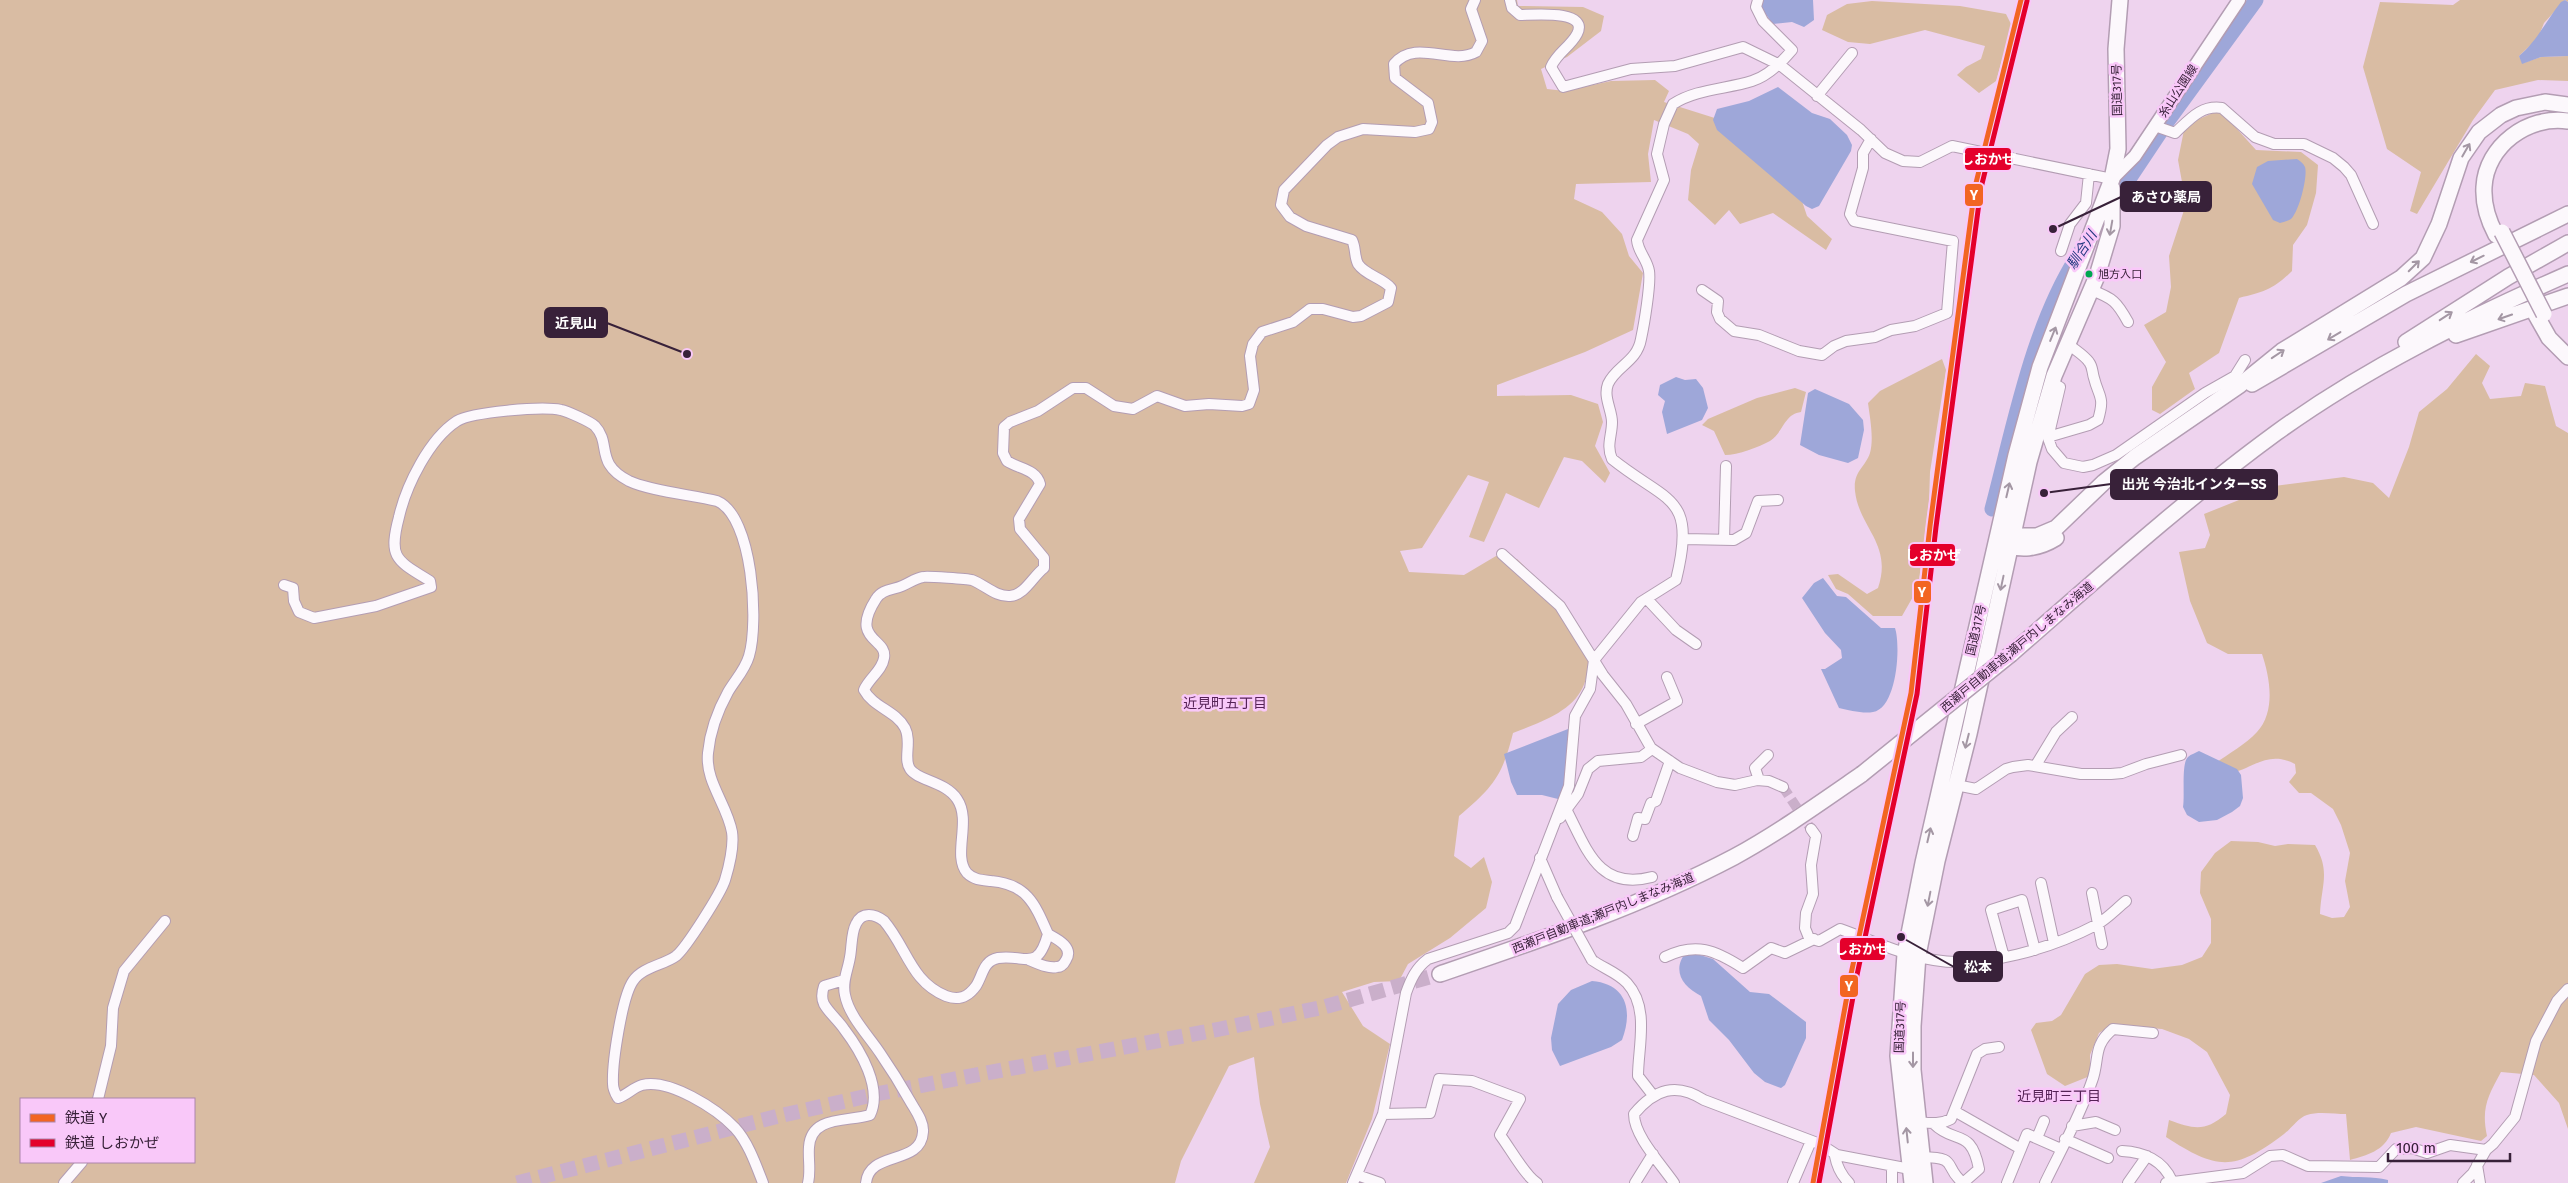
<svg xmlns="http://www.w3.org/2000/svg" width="2568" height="1183" viewBox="0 0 2568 1183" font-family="'Fira Sans','Noto Sans JP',sans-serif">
<rect width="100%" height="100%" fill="#eed3ee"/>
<path fill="#d9bca3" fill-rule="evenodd" d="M0,0H1517L1518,6L1583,7L1604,16L1601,31L1567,57L1541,69L1547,89L1565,91L1611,81L1655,80L1669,91L1664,102L1721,120L1800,195L1807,216L1832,239L1826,250L1773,213L1740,224L1729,210L1715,225L1688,200L1691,170L1699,144L1688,134L1654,120L1648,154L1651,182L1576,184L1574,199L1602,212L1622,234L1629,256L1643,273L1633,330L1585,352L1497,385V396L1571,395L1598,404L1603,422L1595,446L1610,473L1605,483L1582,461L1564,457L1539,508L1506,493L1484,542L1469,537L1489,482L1468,475L1422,548L1400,551L1409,572L1464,575L1496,556L1517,559L1564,605L1590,649C1588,661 1588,677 1583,687C1571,713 1538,723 1513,733C1502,777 1493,787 1459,816L1454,856L1471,868L1484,857L1492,882L1486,908L1450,938L1408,964L1399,981L1374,982L1342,992L1363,1026L1390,1044L1372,1119L1346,1183H1254L1270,1147L1260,1104L1254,1057L1229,1066L1181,1161L1175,1183H0ZM21,1099H194V1162H21Z
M2460,0H2568V2L2565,0L2544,23L2538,38L2519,56L2523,63L2541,57L2568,56V81L2538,80L2495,90L2473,120L2417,214L2410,211L2421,172L2387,149L2363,67L2380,2L2453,5Z
M1872,1L1960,6L2006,14L2012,26L1996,81L1979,93L1957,75L1966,67L1981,59L1985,46L1925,30L1870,44L1848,42L1822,30L1827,15L1847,4Z
M2220,110L2256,150L2301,152L2318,165L2316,193L2307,225L2293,245L2292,271C2274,289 2264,292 2239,298L2219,353L2189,373L2195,389L2160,414L2152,410V387L2166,362L2144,325L2166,312L2171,287L2169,256L2186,204L2178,160L2185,125Z
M2476,354L2490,366L2482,383L2490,399L2521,396L2525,383L2545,386L2556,426L2568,433V1129L2559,1103L2534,1075L2501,1072C2488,1096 2481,1108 2487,1136L2481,1141L2416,1127L2391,1133C2384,1151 2367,1155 2350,1160L2346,1114C2335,1114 2318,1111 2307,1115C2299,1117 2291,1129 2284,1134C2234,1172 2217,1170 2166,1137L2169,1120C2194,1129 2205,1132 2226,1114L2230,1095L2207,1052L2189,1039L2162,1029L2112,1025L2099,1033L2090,1055V1076L2065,1086L2047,1074L2031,1030L2036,1023L2052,1021L2061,1015L2085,974L2099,965L2117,964L2152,969L2182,965L2202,957L2211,943V919L2200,893L2201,872L2215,853L2231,841L2258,842L2275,846L2288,844L2315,845C2331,872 2321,886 2320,914L2332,918L2344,917L2350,907L2345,881L2350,853L2341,825L2333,809L2311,793H2299L2289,782L2296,773L2295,764C2268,750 2254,768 2231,773C2224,774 2214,770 2207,769C2223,757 2244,746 2257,732C2276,711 2270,678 2262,654H2228L2207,643L2190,601L2179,552L2205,548L2210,535L2204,514L2274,486L2344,477L2373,483L2389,498L2409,447L2419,412L2447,389Z
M1942,359L1946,370L1930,472L1929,502L1918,588L1902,616H1873L1848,594L1836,589L1828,575L1838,574L1867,594L1878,588C1893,544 1859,528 1855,491C1853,471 1865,468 1870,453C1874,438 1870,418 1868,403L1880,391Z
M1795,388L1806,392L1801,412C1784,414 1783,433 1770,441C1759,447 1738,455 1725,455L1714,431L1702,425L1708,419L1757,398Z"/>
<path fill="#9ea7d9" d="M1761,0H1813L1814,20L1804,27L1792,22L1773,24L1761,8Z
M2565,0L2568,2V56L2541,57L2522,64L2519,56C2537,41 2546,21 2561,2Z
M1778,87L1812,113L1830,119L1847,135L1852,145L1851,151L1819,206L1812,209L1806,206L1717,130L1713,120L1717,109L1749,101Z
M2297,159C2300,161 2303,163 2305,167C2308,176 2299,212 2291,219C2288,221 2283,222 2280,223L2273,220L2252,184L2257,167L2268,161Z
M1676,377L1685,380L1696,379L1703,388L1708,408L1702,420L1667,434L1662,412L1665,401L1658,395L1660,385Z
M1815,389L1849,404L1863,420L1864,430L1858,458L1848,463L1819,455L1800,445L1808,393Z
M1823,578L1837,596L1846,597L1881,628H1895C1901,646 1897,708 1873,712C1863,714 1849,710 1839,708L1821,669H1825L1842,658L1841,650L1825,633L1802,598L1814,583Z
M1568,729C1568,753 1572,779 1558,799L1542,795H1517L1511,782L1504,754Z
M2199,751L2237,769L2241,775L2243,798L2240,806L2232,812L2217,820L2199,822L2187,815L2183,807C2185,796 2181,763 2188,757C2191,754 2196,753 2199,751Z
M1687,951L1713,959L1750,992L1769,994L1806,1022V1038L1785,1085L1781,1088L1765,1082L1754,1073L1729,1040L1709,1020L1701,996C1682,986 1671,970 1687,951Z
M1592,981C1627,984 1633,1011 1622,1040L1611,1047L1560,1066L1552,1050L1551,1038L1558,1004L1571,990Z
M2341,1176C2357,1178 2372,1176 2388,1180V1183H2321Z"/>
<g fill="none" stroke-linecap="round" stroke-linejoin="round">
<path stroke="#9ea7d9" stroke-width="15" d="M2109,209L2167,122L2256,0
M1992,509C2014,426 2033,322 2081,251"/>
<path stroke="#caafca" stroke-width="10" stroke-dasharray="10 5" stroke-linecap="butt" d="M1783,787L1811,829"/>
<path stroke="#caafca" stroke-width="15" stroke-dasharray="15 8" stroke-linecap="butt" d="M517,1183L779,1116L881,1093L1220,1029L1324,1007L1440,974"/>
<defs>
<path id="minor" d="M1510,0L1512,8L1520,15C1531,15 1590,9 1577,34C1570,47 1557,53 1551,67L1563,87L1631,69L1675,66L1743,47L1780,65L1861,130L1885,153L1903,161L1920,162L1952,146L2112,179
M1817,96L1852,53
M2155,126L2175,133C2190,119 2201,105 2222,108L2255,137L2274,144H2304L2333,158L2344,167L2351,175L2373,224
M2061,251L2070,224L2086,203L2089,174
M1702,290L1718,301L1717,312L1720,319L1734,331L1759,335L1799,351L1822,355L1834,346L1846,341L1875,337L1891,330L1915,326L1947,313L1953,241L1854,221L1850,214L1863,168V153L1871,139
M2091,290C2113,298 2117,302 2128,322
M2052,383L2060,387L2048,438L2052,449L2064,463L2083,467L2093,465L2116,455L2205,393L2235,376L2245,360
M2048,437L2089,425L2098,420C2105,396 2099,398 2094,378C2092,372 2093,367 2089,362C2084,355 2075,350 2068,344
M1684,539L1734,540L1746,533L1758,501L1778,500
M1724,540L1726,466
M1502,554L1560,606L1603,675L1626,704L1651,748L1680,768L1717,782L1735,785L1757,780L1769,781L1783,787
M284,585L293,588L294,601L299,612L314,618L376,606L431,587L430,581C396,560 388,558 399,517C406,486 429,439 457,421C472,412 542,406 561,410C567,411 591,422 595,426C612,444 594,463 629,481C650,491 693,495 717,501C753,516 759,623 749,656C745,670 735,680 728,692C718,710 710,732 708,753C705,782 727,804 732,832C734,845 729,867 725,880C721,893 686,948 676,956C664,965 642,967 633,981C622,997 612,1063 613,1084C613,1090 615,1093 618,1098C627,1095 634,1087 642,1085C669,1078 717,1109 735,1128C748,1142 756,1165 763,1183
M1647,599L1676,630L1696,644
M1636,724L1677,701L1667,677
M2036,765L2056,732L2072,717
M1759,780L1755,768L1768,755
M1956,785L1976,789L2006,769L2013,767L2028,765L2081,774H2111L2122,773L2146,764L2181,755
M1567,811C1587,850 1599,891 1652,877
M1560,818L1578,794L1588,769L1598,761L1641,757L1652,749
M1811,829L1816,836L1811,865L1813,894L1806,913L1805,928L1809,938L1819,941L1840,929C1871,940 1902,955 1934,960C1984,969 2052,948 2096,925C2107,919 2116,909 2126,901
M1633,836L1638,818L1645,819L1651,803L1656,801L1670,761
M1540,858L1557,897
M2041,883L2054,943
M2092,893L2102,944
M1665,957C1696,942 1715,950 1743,968L1771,948L1785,953L1814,939
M2004,957L1991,910L2022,900L2035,950
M1029,960C1037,963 1048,969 1057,967C1061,967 1064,964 1066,960C1074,947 1057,939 1048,934
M1592,960C1603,968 1618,973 1627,983C1650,1008 1638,1047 1638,1076L1652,1094
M98,1099L111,1046L113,1008L124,971L165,921
M1956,1112L2021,1149
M1383,1114L1430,1113L1439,1079L1472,1081L1520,1099L1500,1135C1510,1148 1525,1176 1537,1183
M1917,1122C1929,1123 1940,1125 1951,1119L1977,1054L1985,1049L1999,1047
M1934,1124C1955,1145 1971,1127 1979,1169L1963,1183
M2072,1126L2096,1122L2115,1130
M2037,1138L2044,1121
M2065,1139L2108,1158
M2122,1151C2143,1152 2163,1160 2172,1181
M1837,1155L1835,1156C1837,1167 1841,1175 1849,1183
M1922,1157C1960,1158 1942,1165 1963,1183
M2477,1165L2480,1183
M1357,1175L1380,1183
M64,1183L82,1162
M808,1183C811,1171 808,1159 809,1147C811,1115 848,1122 870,1115C883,1088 860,1050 844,1029C838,1020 829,1013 824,1004C821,998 822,992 824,986L844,980
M866,1183C869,1150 921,1166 923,1132C924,1121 915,1110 910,1101C901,1085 891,1069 880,1053C868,1035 849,1016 845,995C842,981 848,970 850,957C852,947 851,933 856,924C862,911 875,914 884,921C907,948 911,982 946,996C959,1001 968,997 976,986C983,975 983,961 998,958C1026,954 1037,973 1048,934C1035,904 1027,884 991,881C982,880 974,880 967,873C952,855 972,821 957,799C945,781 918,781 910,769C903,759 912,742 905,728C896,711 873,707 864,690C869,678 882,671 884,658C888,638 849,641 876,599C882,589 893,590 902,586C909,583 916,578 923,577C927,576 968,579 972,580C985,585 996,597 1010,596C1025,595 1033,576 1044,568V558L1020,529L1019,519L1040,484C1036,469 1019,469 1007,461L1003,453L1004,427L1010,422L1038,411L1073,388H1086L1114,406L1133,409L1157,396L1185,406L1209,404L1242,406L1249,404L1254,390L1250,356L1253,344L1262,332L1293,322L1310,309H1323L1353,317L1361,316L1388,302L1391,288C1383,278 1365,275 1358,264C1354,256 1356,248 1352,240L1306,226L1290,217L1281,205L1284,190L1327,145L1338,137L1363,129L1415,132L1429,129L1432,122L1428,103L1395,78L1394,64C1416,38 1451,66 1476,52L1482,41L1471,9L1475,0
M1353,1183L1383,1114L1406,993C1411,979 1416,968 1428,959L1508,933L1515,926L1569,786L1575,716L1590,689L1594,660L1641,602L1676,580C1697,494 1668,504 1612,459C1606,445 1612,436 1612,422C1612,410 1603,397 1608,384C1616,366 1637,362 1641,339C1644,325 1651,284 1649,271C1647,259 1638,252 1637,240L1664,180L1657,154L1664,124L1673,104C1696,89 1727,89 1752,81C1768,76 1782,62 1792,50L1763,21L1756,7L1758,0
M1635,1183L1653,1154
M1674,1183C1661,1164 1634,1136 1634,1114C1655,1089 1676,1082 1704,1100L1820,1144L1837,1155L1910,1169
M1793,1183L1811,1141
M1892,1183V1166
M2007,1183L2027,1134L2061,1149
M2045,1183C2061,1150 2080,1116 2092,1081C2100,1060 2092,1046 2113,1029L2153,1033
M2128,1183L2147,1156
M2166,1183L2243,1173L2270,1156L2283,1155L2308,1166L2379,1167L2396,1149L2412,1148L2427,1153L2450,1145L2486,1150
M2463,1183L2473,1173L2486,1150L2493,1144L2515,1117L2536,1041L2557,1001L2568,989"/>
<path id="major" d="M2112,179L2135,156L2239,0"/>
<path id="highway" d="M2496,235C2488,220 2483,204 2484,187C2486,146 2528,115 2568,121
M2536,315L2549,338L2568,357
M2456,335L2568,296
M2406,342L2508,277L2568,243
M2252,384L2406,294L2568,214
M2004,536H2037L2056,528L2104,482L2135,457L2240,385L2282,351L2401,278L2423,258L2439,224L2461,158L2479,132L2501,115L2516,108L2545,102L2568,105
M2002,541C2018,553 2040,548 2056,538
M2011,654C2097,579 2183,501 2276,433C2366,368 2466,319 2568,274
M1440,974C1540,940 1641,906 1734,857C1778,833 1820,803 1862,774
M1912,1183L1898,1056L1905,954L1923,863L2016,455L2040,367L2112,179L2118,149L2116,49L2120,0
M1925,1183L1913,1070V1026L1918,955L1937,861L1969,734L2029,462L2054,376L2097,276L2112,226V188"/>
</defs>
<use href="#minor" stroke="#b39db3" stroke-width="12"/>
<use href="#major" stroke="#b39db3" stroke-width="15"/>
<use href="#highway" stroke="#b39db3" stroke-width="18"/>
<use href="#minor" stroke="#fcf8fc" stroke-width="10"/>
<use href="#major" stroke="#fcf8fc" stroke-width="12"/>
<use href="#highway" stroke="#fcf8fc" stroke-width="15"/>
<defs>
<path id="minor-bridge" d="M1557,897L1592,960"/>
<path id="highway-bridge" d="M2502,232L2544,314
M1862,774L2011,654"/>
</defs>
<use href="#minor-bridge" stroke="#b39db3" stroke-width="12" stroke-linecap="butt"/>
<use href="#highway-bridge" stroke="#b39db3" stroke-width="18" stroke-linecap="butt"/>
<use href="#minor-bridge" stroke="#fcf8fc" stroke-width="10"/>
<use href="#highway-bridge" stroke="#fcf8fc" stroke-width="15"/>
<defs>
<path id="rail-1" d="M1813,1183L1851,974L1911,693L1930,526L1975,187L2021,0"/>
<path id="rail-2" d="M1819,1183L1857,975L1917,694L1936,527L1981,188L2027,1"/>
</defs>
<use href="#rail-1" stroke="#f9c8f9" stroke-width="9"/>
<use href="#rail-2" stroke="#f9c8f9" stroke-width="9"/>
<use href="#rail-1" stroke="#f26522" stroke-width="5"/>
<use href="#rail-2" stroke="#e4002b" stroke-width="5"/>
</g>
<defs><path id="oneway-shaft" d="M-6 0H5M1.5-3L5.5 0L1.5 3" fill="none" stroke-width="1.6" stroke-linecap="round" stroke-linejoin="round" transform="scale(1.25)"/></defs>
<g stroke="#a497a4">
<use href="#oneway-shaft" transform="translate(2466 150) rotate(-60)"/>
<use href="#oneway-shaft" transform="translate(2111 228) rotate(100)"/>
<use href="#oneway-shaft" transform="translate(2477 259) rotate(154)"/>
<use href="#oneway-shaft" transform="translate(2414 266) rotate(-45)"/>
<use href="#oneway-shaft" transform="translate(2446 316) rotate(-33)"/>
<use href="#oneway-shaft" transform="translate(2505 317) rotate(161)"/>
<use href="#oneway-shaft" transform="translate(2053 334) rotate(-68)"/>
<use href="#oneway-shaft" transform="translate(2334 336) rotate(149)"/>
<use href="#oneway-shaft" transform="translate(2278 354) rotate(-34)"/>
<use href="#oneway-shaft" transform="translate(2008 490) rotate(-77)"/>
<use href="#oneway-shaft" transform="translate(2002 583) rotate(102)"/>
<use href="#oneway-shaft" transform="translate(1967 741) rotate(104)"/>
<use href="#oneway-shaft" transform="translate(1929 835) rotate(-77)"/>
<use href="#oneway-shaft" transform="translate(1929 899) rotate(101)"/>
<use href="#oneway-shaft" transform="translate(1913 1060) rotate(90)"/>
<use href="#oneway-shaft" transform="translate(1907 1135) rotate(-96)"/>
</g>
<circle fill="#00a651" stroke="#f9c8f9" stroke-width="2" cx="2089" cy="274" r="4.5"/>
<g text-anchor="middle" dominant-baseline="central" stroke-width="5" stroke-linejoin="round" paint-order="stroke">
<g font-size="11" fill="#382139" stroke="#f9c8f9" text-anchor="start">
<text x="2098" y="274">旭方入口</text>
</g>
<g font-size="12" fill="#382139" stroke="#f9c8f9">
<text transform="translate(2117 90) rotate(-91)">国道317号</text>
<text transform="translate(2178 91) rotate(-57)">糸山公園線</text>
<text transform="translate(1976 630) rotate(-77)">国道317号</text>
<text transform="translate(2017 647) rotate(-40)">西瀬戸自動車道;瀬戸内しまなみ海道</text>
<text transform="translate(1603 913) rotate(-22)">西瀬戸自動車道;瀬戸内しまなみ海道</text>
<text transform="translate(1900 1027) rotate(-88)">国道317号</text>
</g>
<g font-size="14" font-style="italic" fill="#20377e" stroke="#f9c8f9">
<text transform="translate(2082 250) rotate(-57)">馴合川</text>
</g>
<g font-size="14" fill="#552256" stroke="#f9c8f9">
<text x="1225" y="703">近見町五丁目</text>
<text x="2059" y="1096">近見町三丁目</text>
</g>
</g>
<path fill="none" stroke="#382139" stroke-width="2" d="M2053 229L2121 197M687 354L607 323M2044 493L2111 484M1901 937L1954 967"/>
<g fill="#382139" stroke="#f9c8f9" stroke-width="2">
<circle cx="2053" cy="229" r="5"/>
<circle cx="687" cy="354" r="5"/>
<circle cx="2044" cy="493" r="5"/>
<circle cx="1901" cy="937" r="5"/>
</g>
<g fill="#382139" stroke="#382139" stroke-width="2">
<rect x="2121" y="182" width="90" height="29" rx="5"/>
<rect x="545" y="308" width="62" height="29" rx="5"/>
<rect x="2111" y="470" width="166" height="29" rx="5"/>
<rect x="1954" y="952" width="48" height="29" rx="5"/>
</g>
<g font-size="14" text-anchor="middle" font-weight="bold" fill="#fff">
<text x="2166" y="202">あさひ薬局</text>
<text x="576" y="328">近見山</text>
<text x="2194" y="489">出光 今治北インターSS</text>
<text x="1978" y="972">松本</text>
</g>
<g stroke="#f9c8f9" stroke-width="2">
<rect x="1964" y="147" width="48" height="24" rx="5" fill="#e4002b"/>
<rect x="1964" y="183" width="20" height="24" rx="5" fill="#f26522"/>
<rect x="1909" y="543" width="47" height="24" rx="5" fill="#e4002b"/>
<rect x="1913" y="580" width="19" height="24" rx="5" fill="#f26522"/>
<rect x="1839" y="937" width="47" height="24" rx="5" fill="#e4002b"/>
<rect x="1839" y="974" width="20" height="24" rx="5" fill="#f26522"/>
</g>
<g font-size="14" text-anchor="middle" font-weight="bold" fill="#fff">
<text x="1988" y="164">しおかぜ</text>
<text x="1974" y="200">Y</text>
<text x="1933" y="560">しおかぜ</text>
<text x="1922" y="597">Y</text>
<text x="1862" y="954">しおかぜ</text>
<text x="1849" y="991">Y</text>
</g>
<rect x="20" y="1098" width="175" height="65" fill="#f9c8f9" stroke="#ac85ac"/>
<rect x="30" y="1114" width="25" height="8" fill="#f26522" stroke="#ac85ac"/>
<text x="65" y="1123" font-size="15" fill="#382139">鉄道 Y</text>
<rect x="30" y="1139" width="25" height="8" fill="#e4002b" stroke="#ac85ac"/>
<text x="65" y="1148" font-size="15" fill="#382139">鉄道 しおかぜ</text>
<path d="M2388 1153v8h122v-8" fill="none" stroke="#382139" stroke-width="2.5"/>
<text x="2396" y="1153" font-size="15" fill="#382139" stroke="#f9c8f9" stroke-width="4" paint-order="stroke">100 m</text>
</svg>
